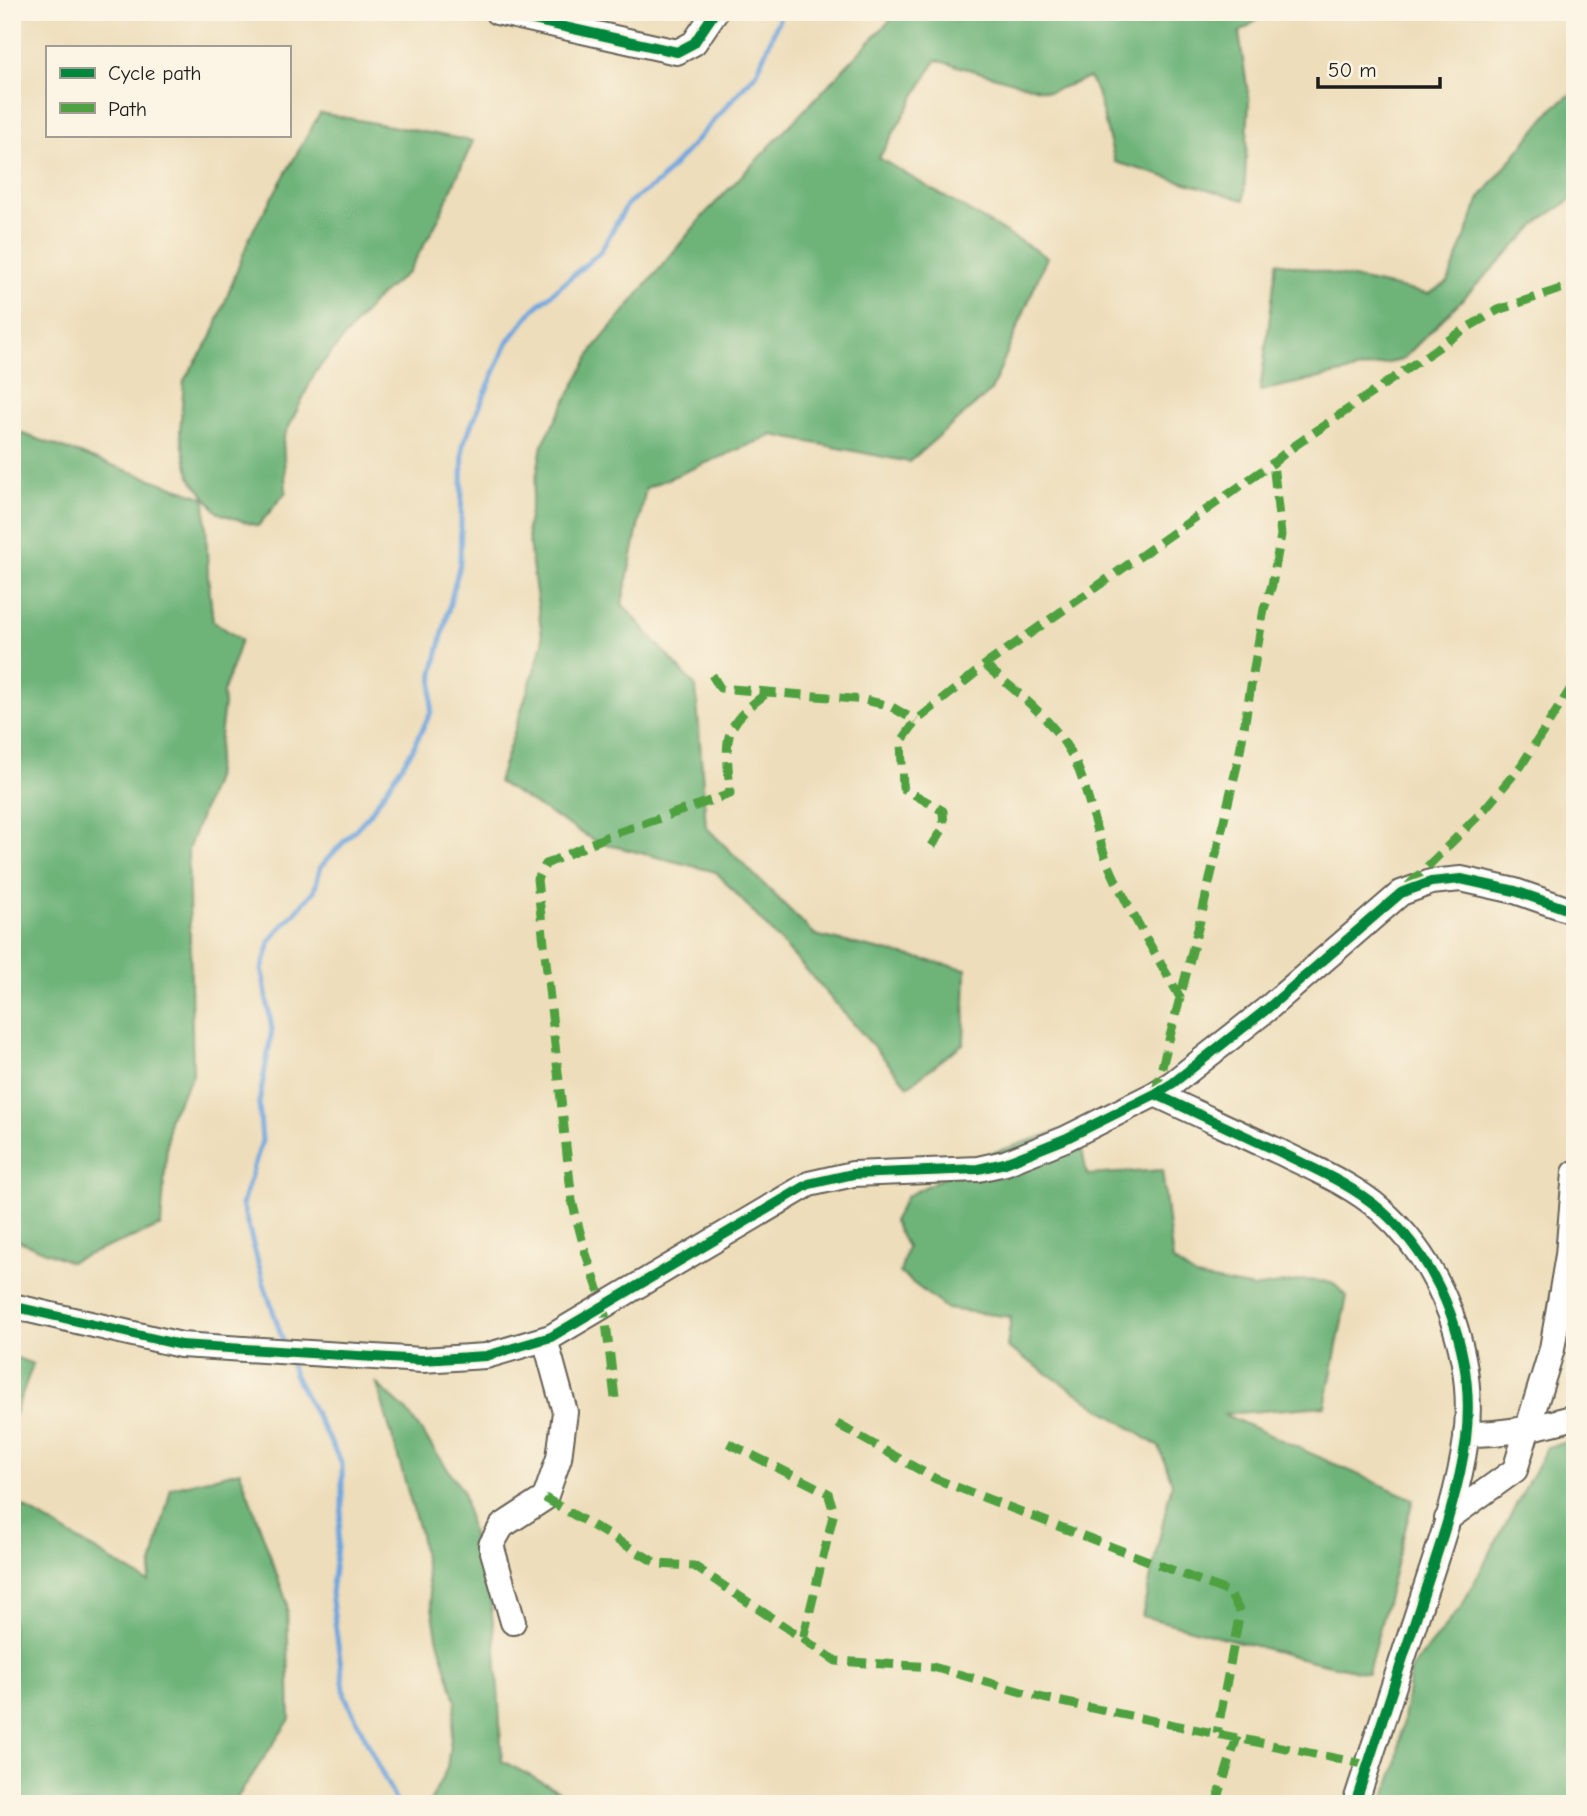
<svg xmlns="http://www.w3.org/2000/svg" width="1587" height="1816" viewBox="0 0 1587 1816" font-family="'Comic Neue',sans-serif">
<rect width="100%" height="100%" fill="#fcf5e5"/>
<filter id="ink" filterUnits="userSpaceOnUse"><feTurbulence type="fractalNoise" baseFrequency=".0143" numOctaves="2"/><feDisplacementMap in="SourceGraphic" scale="14" xChannelSelector="R" yChannelSelector="G"/><feConvolveMatrix kernelMatrix="1 2 1 2 8 2 1 2 1" color-interpolation-filters="sRGB"/></filter>
<filter id="wash" filterUnits="userSpaceOnUse"><feTurbulence type="fractalNoise" baseFrequency=".00686" numOctaves="4" result="noise"/><feDisplacementMap in="SourceGraphic" scale="28" xChannelSelector="R" yChannelSelector="G"/><feGaussianBlur stdDeviation="1.57" result="paint"/><feColorMatrix in="noise" values="0 0 0 0 0 0 0 0 0 0 0 0 0 0 0 0 0 1.4 0 .05"/><feComposite in="paint" operator="in"/></filter>
<g filter="url(#wash)">
<rect width="100%" height="100%" fill="#edddba"/>
<path fill="#6eb479" stroke="#45684a" stroke-width="2" d="M898,12H1268L1239,33L1249,100L1244,200L1115,162L1097,92L1089,78L1049,92L936,60L879,158L1047,257L991,391L909,462L773,435L646,488L622,604L696,687L706,827L815,935L966,969L964,1043L908,1086L801,964L716,872L597,842L498,782L543,643L527,528L542,445L594,348L704,215Z
M1575,91V197L1542,219L1402,360L1260,391L1277,262L1428,294L1448,282L1480,198L1553,108Z
M320,113L473,141L436,224L408,272L376,299L316,371L283,439L286,492L258,526L218,513L190,477L180,433L184,380L211,338L251,234Z
M12,430L205,498L208,576L213,621L241,640L223,693L224,704L215,778L188,850L193,1075L169,1118L161,1226L70,1262L12,1238Z
M1077,1125L1087,1175L1162,1170L1173,1261L1196,1277L1254,1288L1304,1280L1332,1282L1347,1296L1325,1406L1223,1414L1413,1499L1368,1673L1312,1661L1142,1616L1172,1482L1159,1447L1007,1347L1011,1317L947,1309L900,1273L907,1247L893,1221L907,1196L989,1154Z
M12,1356L33,1364L12,1422Z
M377,1384L407,1411L463,1491L475,1550L490,1597L496,1650L502,1761L584,1804H429L447,1768L456,1701L437,1637L420,1534Z
M1575,1440V1804H1382L1396,1766L1411,1669L1461,1607L1547,1447Z
M240,1471L287,1603L290,1719L233,1804H12V1500L148,1582L171,1488Z"/>
<g fill="none" stroke-linecap="round" stroke-linejoin="round">
<path stroke="#6fa6dd" stroke-width="5" d="M284,1344L264,1284L242,1204L262,1141L259,1103L272,1030L262,970L271,939L314,891L321,866L369,815L411,752L431,712L433,673L460,563L463,444L507,343L533,310L600,252L628,203L659,182L757,72L782,12
M289,1359L294,1374L342,1464V1507L331,1593L345,1696L397,1804"/>
</g>
</g>
<g filter="url(#ink)">
<g fill="none" stroke-linecap="round" stroke-linejoin="round">
<defs>
<path id="minor" d="M497,12L677,52L694,43L715,12
M1155,1094L1173,1083L1267,1009L1401,893L1431,882L1461,879L1515,891L1575,912
M12,1306L181,1345L422,1360L486,1356L551,1337L809,1184L853,1174L978,1169L1005,1163L1065,1139L1155,1094C1197,1113 1238,1133 1280,1152C1314,1169 1351,1184 1381,1210C1443,1265 1476,1355 1466,1439C1458,1498 1436,1556 1418,1612C1397,1676 1376,1740 1355,1804
M1466,1434C1506,1434 1536,1428 1575,1417
M1447,1519L1515,1470L1552,1349L1568,1255L1575,1173
M513,1622L491,1545L502,1526L545,1498L559,1458L565,1412L545,1339"/>
</defs>
<use href="#minor" stroke="#656053" stroke-width="28"/>
<use href="#minor" stroke="#fff" stroke-width="24"/>
<path stroke="#4fa141" stroke-width="9" stroke-dasharray="18 9" stroke-linecap="butt" d="M985,665C1020,695 1060,724 1078,768C1090,798 1095,831 1107,861C1127,908 1155,953 1181,999
M712,675L720,688L865,700L890,706L916,721
M932,846L944,827L943,811L903,788L901,742L916,721L985,665L1273,463L1290,449L1465,329L1498,310L1575,284
M1408,886L1483,811L1521,766L1575,682
M1155,1094L1202,913L1239,757L1264,609L1272,585L1281,535L1273,463
M615,1398L604,1306L585,1251L572,1201L537,879L546,864L608,836L730,794C727,739 718,729 767,693
M837,1424L936,1479L1229,1592L1240,1612L1217,1733
M728,1443L828,1493L834,1512L803,1639
M545,1498L658,1564L694,1566L836,1661L933,1667L1043,1698L1368,1765
M1216,1804L1237,1737"/>
<defs>
<path id="cycleway" d="M497,12L677,52L694,43L715,12
M1155,1094L1173,1083L1267,1009L1401,893L1431,882L1461,879L1515,891L1575,912
M12,1306L181,1345L422,1360L486,1356L551,1337L809,1184L853,1174L978,1169L1005,1163L1065,1139L1155,1094C1197,1113 1238,1133 1280,1152C1314,1169 1351,1184 1381,1210C1443,1265 1476,1355 1466,1439C1458,1498 1436,1556 1418,1612C1397,1676 1376,1740 1355,1804"/>
</defs>
<use href="#cycleway" stroke="#fcf5e5" stroke-width="15"/>
<use href="#cycleway" stroke="#00873e" stroke-width="10"/>
</g>
</g>
<rect width="1587" height="1816" fill="none" stroke="#fcf5e5" stroke-width="42"/>
<rect x="46" y="46" width="245" height="91" fill="#fcf5e5" stroke="#a29e95" stroke-width="2"/>
<rect x="60" y="68" width="35" height="10" fill="#00873e" stroke="#a29e95" stroke-width="2"/>
<text x="108" y="80" font-size="21" fill="#1c1c1c">Cycle path</text>
<rect x="60" y="103" width="35" height="10" fill="#4fa141" stroke="#a29e95" stroke-width="2"/>
<text x="108" y="116" font-size="21" fill="#1c1c1c">Path</text>
<path d="M1318 77v10h122v-10" fill="none" stroke="#1c1c1c" stroke-width="3.5"/>
<text x="1328" y="77" font-size="21" fill="#1c1c1c" stroke="#fcf5e5" stroke-width="5" paint-order="stroke">50 m</text>
</svg>
